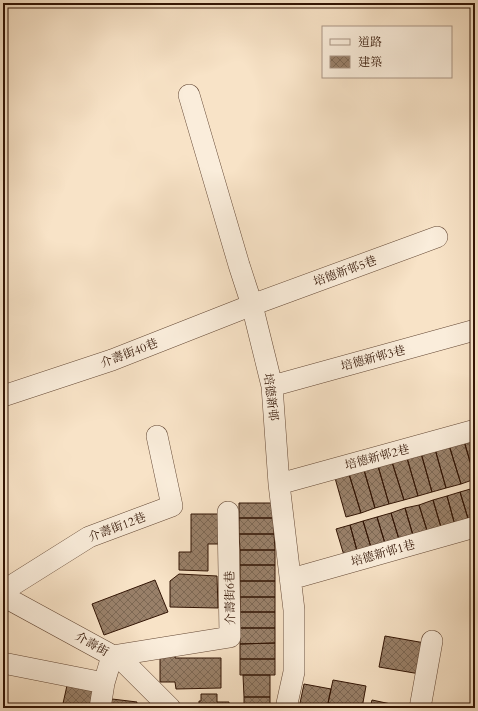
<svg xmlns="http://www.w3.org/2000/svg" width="478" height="711" viewBox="0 0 478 711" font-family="Cardo,'Noto Serif TC',serif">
<defs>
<pattern id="building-cross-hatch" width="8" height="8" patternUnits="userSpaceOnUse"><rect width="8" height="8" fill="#998069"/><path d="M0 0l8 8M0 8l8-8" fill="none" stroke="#7d6854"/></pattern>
</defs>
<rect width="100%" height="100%" fill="#f8e3c7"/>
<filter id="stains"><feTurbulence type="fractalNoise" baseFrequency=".005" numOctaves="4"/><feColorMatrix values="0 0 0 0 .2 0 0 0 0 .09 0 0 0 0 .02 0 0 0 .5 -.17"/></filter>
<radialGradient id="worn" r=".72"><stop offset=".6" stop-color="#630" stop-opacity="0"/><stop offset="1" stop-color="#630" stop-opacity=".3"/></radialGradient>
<path fill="url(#building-cross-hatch)" stroke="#321404" d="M475,438V478L464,441Z
M464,441L475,479L461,484L449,445Z
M449,445L461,484L446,488L435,449Z
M435,449L446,488L432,492L421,453Z
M421,453L432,492L418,496L407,458Z
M407,458L418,496L404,500L392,462Z
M392,462L404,500L389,504L378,466Z
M378,466L389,504L375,508L364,470Z
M364,470L375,508L361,513L349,474Z
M349,474L361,513L346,517L335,478Z
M474,488L475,524L470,525L460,492Z
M460,492L470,525L456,529L447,496Z
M447,496L456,529L443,534L433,500Z
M433,500L443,534L429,537L419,505Z
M239,503H274V518H239Z
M419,505L429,537L415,542L405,508Z
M405,508L415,542L401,546L391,513Z
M391,513L401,546L387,550L377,517Z
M191,514H220V544H208V571L179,570V552H191Z
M377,517L387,550L373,554L363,521Z
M239,518H274V534H239Z
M363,521L373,554L359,558L350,525Z
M350,525L359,558L346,562L336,529Z
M239,534H274L275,550H240Z
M240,550H275V565H240Z
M240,565H275V581H240Z
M179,574L217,576L218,608L170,607V581Z
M155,580L168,612L104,635L92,604Z
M240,581H275V597H240Z
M240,597H275V612H240Z
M240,612H275V628H240Z
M240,628H275V643L240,644Z
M385,636L425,643L420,674L379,667Z
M275,643V659H240V644Z
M160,654H176L175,658H221V688L176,689L175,682H160Z
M240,659H275V675H240Z
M243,675H270V697H244Z
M333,680L366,686L362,708H355L328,703Z
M68,681L96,687L91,708H62Z
M304,684L331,689L327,708H299Z
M201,694H217V702H229V708H199V701H201Z
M244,697H270V708H244Z
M112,699L137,702L136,708H110Z
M372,700L405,707V708H370Z
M328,703L355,708H327Z"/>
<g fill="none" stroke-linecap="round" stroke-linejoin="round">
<defs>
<path id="minor" d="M189,95L239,265L252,305L272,386L279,484L294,610V672L286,708
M272,386L475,330
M3,396L112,360L252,305L437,237
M279,484L475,430
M291,579L475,527
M3,591L89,537L172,506L157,436
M3,596L124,662L170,708
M3,663L104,683
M100,708L104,683L112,656L230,637L228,512
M420,708L432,641"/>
</defs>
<use href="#minor" stroke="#644835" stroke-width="22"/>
<use href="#minor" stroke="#faeddb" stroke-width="21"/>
</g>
<g text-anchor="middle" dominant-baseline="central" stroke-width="3.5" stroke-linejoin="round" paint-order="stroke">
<g font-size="12" fill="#321404" stroke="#faeddb">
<text transform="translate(345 271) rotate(-20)">培德新邨5巷</text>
<text transform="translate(129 353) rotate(-21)">介壽街40巷</text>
<text transform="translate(373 358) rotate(-15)">培德新邨3巷</text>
<text transform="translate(271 397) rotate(83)">培德新邨</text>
<text transform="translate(377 457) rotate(-15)">培德新邨2巷</text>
<text transform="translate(117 527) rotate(-21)">介壽街12巷</text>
<text transform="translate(383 553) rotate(-16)">培德新邨1巷</text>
<text transform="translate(230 598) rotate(-91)">介壽街6巷</text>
<text transform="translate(92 644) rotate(29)">介壽街</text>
</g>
</g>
<rect width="478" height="711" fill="none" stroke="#f8e3c7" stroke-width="16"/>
<rect x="4" y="4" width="470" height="703" fill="none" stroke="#321404" stroke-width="2"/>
<rect x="8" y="8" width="462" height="695" fill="none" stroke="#321404"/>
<rect x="322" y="26" width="130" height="52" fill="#faeddb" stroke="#aa9685"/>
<rect x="330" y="39" width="20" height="6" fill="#faeddb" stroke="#aa9685"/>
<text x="358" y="46" font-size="12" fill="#321404">道路</text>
<rect x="330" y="56" width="20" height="12" fill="url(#building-cross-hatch)" stroke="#aa9685"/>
<text x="358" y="66" font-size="12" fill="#321404">建築</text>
<rect width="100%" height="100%" filter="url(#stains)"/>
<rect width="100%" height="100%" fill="url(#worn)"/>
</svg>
